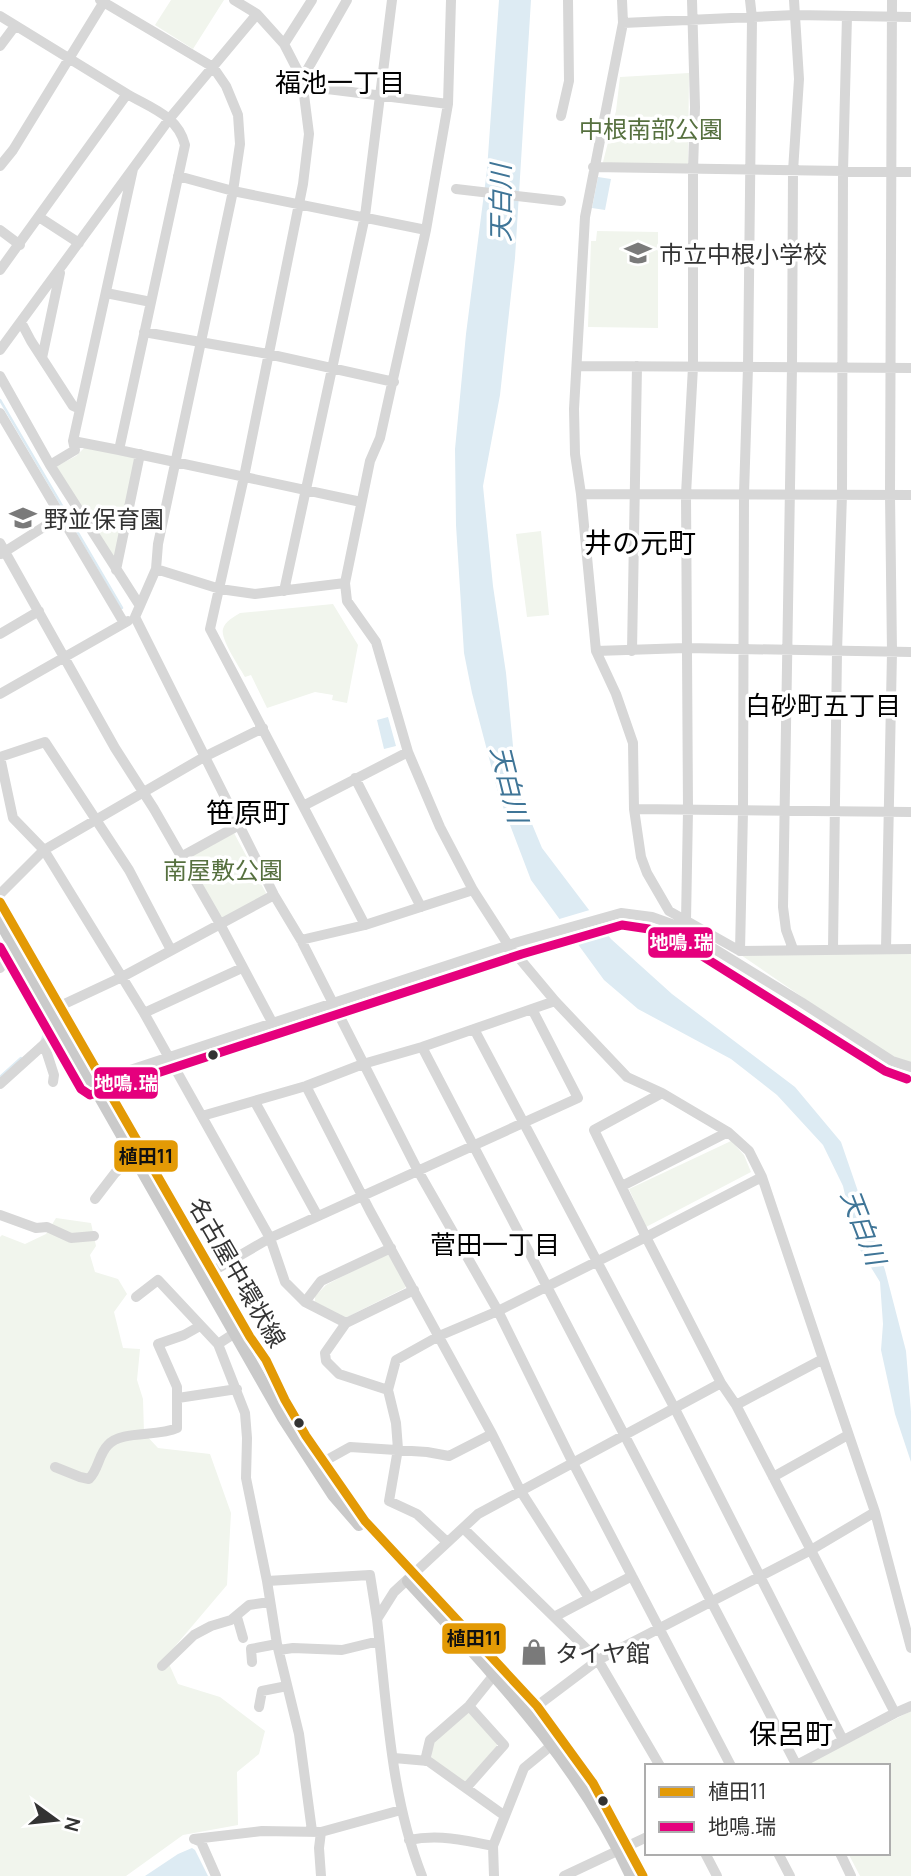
<svg xmlns="http://www.w3.org/2000/svg" width="911" height="1876" viewBox="0 0 911 1876" font-family="Manrope,'Noto Sans JP',sans-serif">
<rect width="100%" height="100%" fill="#fff"/>
<path fill="#f1f5ed" d="M171,0H224L193,49L155,25Z
M689,73L688,166H602L616,111L620,77Z
M597,231L658,232V328L588,327L591,241H596Z
M85,447L136,457L114,561L55,467L76,456Z
M541,531L549,615L527,617L516,534Z
M333,604L358,645L347,703L332,700L333,695L315,692L267,708L251,675L245,677C240,668 220,639 223,629C225,621 234,617 240,613Z
M234,833L266,893L264,897L224,919L220,917L187,861L188,857Z
M911,952V1064L893,1059L738,953Z
M731,1141L744,1155L751,1172L646,1227L629,1189Z
M56,1218L91,1223L96,1246L90,1255L95,1272L118,1279L127,1294L114,1312L123,1348L140,1349L137,1380L143,1399L144,1433L158,1448L210,1454L231,1513L227,1585L171,1651L169,1664L178,1684L220,1697L265,1731L259,1754L237,1772L238,1825L183,1835L126,1876H0V1237L2,1235L25,1244L46,1234Z
M387,1253L407,1284L405,1288L345,1318L315,1302V1296L326,1285Z
M467,1710L499,1743L464,1784L431,1760L433,1742Z
M911,1711V1876H860L848,1853H888V1766H803Z"/>
<path fill="#ddebf3" d="M499,0H531L515,258L500,395L483,486L493,586L506,673L517,788L542,848L611,939L672,994L795,1087L841,1142L885,1270L906,1351L911,1412V1462L895,1414L881,1350L883,1324L880,1282L856,1243L843,1186L823,1145L777,1095L731,1059L638,1009L604,980L531,880L499,796L472,693L464,653L456,525L455,449L466,334L487,170Z
M598,177L611,179L605,210L592,208Z
M388,717L396,746L384,749L377,720Z
M192,1848L195,1850L208,1876H145L178,1854Z"/>
<path fill="#fff" d="M593,909L605,925L568,936L556,920Z"/>
<g fill="none" stroke-linecap="round" stroke-linejoin="round">
<path stroke="#ddebf3" stroke-width="2.5" d="M0,400L122,608
M42,1040L46,1029
M0,1077L21,1058"/>
<path stroke="#d7d7d7" stroke-width="10" d="M100,0L213,67L226,86L238,115L240,144L233,191L158,544L156,569L135,617L274,895L301,940L417,1169L498,1311L573,1463L731,1766
M234,0L257,14L284,44L302,79L309,134L303,184L244,477L210,629L303,806L408,752L376,642L347,601L345,583
M622,0L623,23L585,217L574,409L575,454L581,494L596,651L616,694L633,743L634,809L641,857L647,873L669,911L740,951L911,949
M0,16L127,94L0,270
M623,23L795,15L911,17
M284,44L312,0
M0,46L15,26
M302,79L347,0
M303,86L448,104
M127,94C151,108 178,116 185,145L119,450L73,441L133,169
M561,116L569,81L568,0
M0,166L13,150L105,0
M593,167L911,172
M178,176L233,191L426,230
M456,189L561,201
M39,217L79,243
M0,230L20,245
M106,293L151,302
M21,322L31,341L73,406L80,409
M144,332L268,354L394,382
M0,350L170,118L257,14
M42,358L60,273
M577,366L911,368
M0,376L50,465L140,606
M0,413L124,623
M119,450L361,502
M50,465L75,450L73,441
M581,494L911,495
M0,543L115,748L154,809L220,924L272,1022
M1,554L61,516
M156,569L220,589L255,594L345,583L370,461L380,438L426,230L448,104L451,0
M116,570L140,454
M284,591L365,216L392,0
M0,634L39,611
M596,651L686,648L911,652
M632,651L637,366
M0,694L128,621
M408,752L440,827L473,890L509,946L555,1001L627,1077L662,1093L728,1132L749,1151L762,1177L823,1359L736,1405L721,1383L646,1237L762,1177
M0,757L13,818L44,850L144,1013L270,1238L213,1271
M0,757L45,742L129,870L171,950
M355,778L421,907
M303,806L365,925
M634,809L911,812
M181,857L239,825
M0,894L44,850L204,757L263,728
M686,921L688,810L686,494L693,367V169L695,107L692,0
M301,940L365,925L473,890
M793,949L786,930L783,907L792,367L793,171L799,79L794,0
M833,949L837,652L842,494L843,171L847,16
M886,949L892,652L890,495L892,0
M740,951L743,811L744,494L748,367L752,18L750,0
M0,968L15,947
M60,1006L122,977L274,895
M144,1013L242,968
M474,1029L674,1407L843,1740
M44,1044L54,1075L53,1082
M422,1047L797,1766
M97,1081L518,942L621,913L652,917L677,926L801,1002L892,1061L911,1067
M0,1084L61,1029
M306,1086L370,1211L492,1434L520,1490L589,1598
M255,1102L317,1215
M202,1116L306,1086L363,1064L422,1047L555,1001
M622,1186L728,1132
M95,1199L115,1173L133,1156
M0,1215L36,1228L47,1227L71,1238L94,1236
M136,1297L158,1280L218,1344
M305,1302L321,1281L391,1248
M346,1323L305,1302L285,1282L270,1238L578,1098L532,1009
M235,1333L218,1344L245,1413L247,1438L246,1478L267,1581L277,1644L299,1734L312,1831
M823,1359L875,1512L911,1648
M388,1390L339,1374L326,1361L325,1353L346,1323L414,1290
M178,1398L237,1389
M736,1405L895,1713L795,1766
M323,1462L350,1447L427,1452L449,1456L492,1434
M55,1467L80,1477L89,1479C99,1469 98,1455 108,1445C121,1430 158,1437 177,1428V1387L158,1344L184,1335L200,1326
M773,1477L848,1435
M463,1528L598,1660L660,1766
M447,1542L417,1514L389,1501L398,1449L396,1423L388,1390L396,1360L439,1336L498,1311L646,1237L594,1130L662,1093
M267,1581L370,1575L377,1619
M237,1617L243,1638
M554,1617L632,1576
M279,1650L293,1648L342,1650L379,1641
M252,1662L251,1649L277,1644
M162,1666L194,1635L211,1626L231,1620L249,1605L269,1602
M537,1706L598,1660L811,1550L875,1512
M259,1707L262,1691L287,1686
M895,1713L911,1706
M394,1758L428,1761L505,1816
M425,1761L430,1740L469,1706L494,1675
M466,1788L504,1745L469,1706
M321,1832L319,1848L321,1876
M194,1839L262,1831L321,1832L401,1810
M194,1839L201,1842L216,1876
M409,1840C438,1834 465,1840 493,1846
M705,1853L717,1876
M778,1853L790,1876
M840,1853L851,1876
M422,1876C390,1795 387,1705 377,1619L394,1592L478,1514L721,1383
M494,1876L493,1846L524,1768L552,1745
M564,1876L647,1837"/>
<path stroke="#cacaca" stroke-width="12" d="M0,902L250,1337L266,1360L285,1400L306,1436L365,1521L537,1706L593,1783L643,1876
M0,922L283,1418L333,1495L359,1525
M408,1581C493,1674 578,1760 631,1876"/>
<defs>
<path id="bus-1" d="M0,902L250,1337L266,1360L285,1400L306,1436L365,1521L537,1706L593,1783L643,1876"/>
<path id="bus-2" d="M0,947L81,1089L90,1095L522,954L622,925L649,929L672,937L885,1071L907,1079"/>
</defs>
<use href="#bus-1" stroke="#fff" stroke-width="14"/>
<use href="#bus-2" stroke="#fff" stroke-width="14"/>
<use href="#bus-1" stroke="#e39a05" stroke-width="9"/>
<use href="#bus-2" stroke="#e5007d" stroke-width="9"/>
</g>
<defs>
<symbol id="school-bare" viewBox="-9 -9 18 18"><path d="M0-5L7-2L0 1L-7-2ZM-4 1L0 2.5L4 1V4Q0 6-4 4Z" fill="#7a7a7a" stroke="#fff" stroke-width="2.5" paint-order="stroke"/></symbol>
<symbol id="shop-bare" viewBox="-9 -9 18 18"><path d="M-5-2.5h2.3a2.7 3.5 0 0 1 5.4 0H5L5.5 6h-11ZM-1.5-2.5h3a1.5 2.3 0 0 0-3 0Z" fill="#7a7a7a" stroke="#fff" stroke-width="2.5" paint-order="stroke"/></symbol>
</defs>
<g fill-rule="evenodd">
<use href="#school-bare" x="619" y="234" width="38" height="38"/>
<use href="#school-bare" x="4" y="499" width="38" height="38"/>
<use href="#shop-bare" x="515" y="1633" width="38" height="38"/>
</g>
<g fill="#333" stroke="#fff" stroke-width="2.5">
<circle cx="213" cy="1055" r="6"/>
<circle cx="299" cy="1423" r="6"/>
<circle cx="603" cy="1801" r="6"/>
</g>
<g text-anchor="middle" dominant-baseline="central" stroke-width="7" stroke-linejoin="round" paint-order="stroke">
<g font-size="24" fill="#56703f" stroke="#fff">
<text x="651" y="128">中根南部公園</text>
<text x="223" y="869">南屋敷公園</text>
</g>
<g font-size="24" fill="#333" stroke="#fff" text-anchor="start">
<text x="659" y="253">市立中根小学校</text>
<text x="44" y="518">野並保育園</text>
<text x="555" y="1652">タイヤ館</text>
</g>
<g font-size="24" fill="#333" stroke="#fff">
<text transform="translate(238 1272) rotate(60)">名古屋中環状線</text>
</g>
<g font-size="26" fill="#000" stroke="#fff">
<text x="340" y="82">福池一丁目</text>
<text x="823" y="705">白砂町五丁目</text>
<text x="495" y="1244">菅田一丁目</text>
</g>
<g font-size="26" font-style="italic" fill="#3f7597" stroke="#fff">
<text transform="translate(500 203) rotate(-90)">天白川</text>
<text transform="translate(510 784) rotate(76)">天白川</text>
<text transform="translate(864 1227) rotate(69)">天白川</text>
</g>
<g font-size="28" fill="#000" stroke="#fff">
<text x="640" y="542">井の元町</text>
<text x="248" y="812">笹原町</text>
<text x="791" y="1733">保呂町</text>
</g>
</g>
<g stroke="#fff" stroke-width="2.5">
<rect x="647" y="926" width="67" height="33" rx="7" fill="#e5007d"/>
<rect x="93" y="1066" width="66" height="34" rx="7" fill="#e5007d"/>
<rect x="113" y="1139" width="66" height="34" rx="7" fill="#e39a05"/>
<rect x="441" y="1622" width="66" height="33" rx="7" fill="#e39a05"/>
</g>
<g font-size="19" text-anchor="middle" font-weight="bold" fill="#fff">
<text x="681" y="949">地鳴.瑞</text>
<text x="126" y="1090">地鳴.瑞</text>
</g>
<g font-size="19" text-anchor="middle" font-weight="bold" fill="#111">
<text x="146" y="1163">植田11</text>
<text x="474" y="1645">植田11</text>
</g>
<rect x="645" y="1764" width="245" height="91" fill="#ffffff" stroke="#adadad" stroke-width="2"/>
<rect x="659" y="1787" width="35" height="10" fill="#e39a05" stroke="#adadad" stroke-width="2"/>
<text x="708" y="1799" font-size="21" fill="#333333">植田11</text>
<rect x="659" y="1822" width="35" height="10" fill="#e5007d" stroke="#adadad" stroke-width="2"/>
<text x="708" y="1834" font-size="21" fill="#333333">地鳴.瑞</text>
<g transform="translate(56 1820) rotate(105)" stroke="#ffffff" stroke-width="5" paint-order="stroke">
<path d="M0-5L12 26L0 18L-12 26Z" fill="#333333"/>
<text y="-10" font-size="19" font-weight="bold" text-anchor="middle" fill="#333333">N</text>
</g>
</svg>
